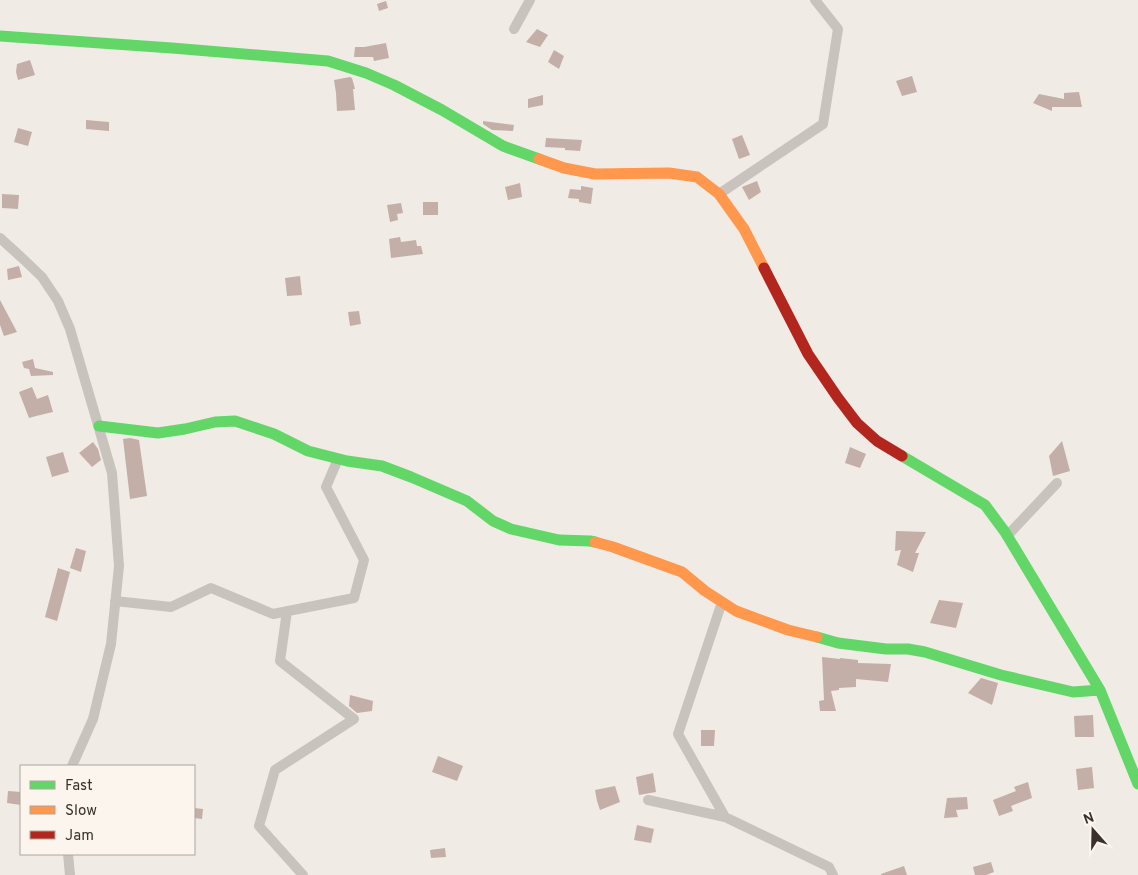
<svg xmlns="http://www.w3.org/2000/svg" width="1138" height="875" viewBox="0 0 1138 875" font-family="Overpass,sans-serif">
<rect width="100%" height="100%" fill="#f0ebe5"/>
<path fill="#c3afa7" d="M386,1L388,8L379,11L377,4Z
M537,29L548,35L540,47L526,42Z
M386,43L389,58L374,61L373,57H354L355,47H364Z
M554,50L564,56L559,69L548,62Z
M30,60L35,75L18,80L16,72L17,64Z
M912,76L917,92L902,96L896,81Z
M350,77L352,78L355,89H353L355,110L337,111L336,93L334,80Z
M1079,92L1082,107H1052V111L1033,103L1039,94L1064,99V93Z
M543,95V105L528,108V99Z
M86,120L109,122V131L86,129Z
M483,121L514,125L513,131L492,130L483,124Z
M18,128L32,132L28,146L14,142Z
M742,135L750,155L739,159L732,139Z
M546,138L582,140L580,151L565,150V148L545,147Z
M757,181L761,192L749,200L742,187Z
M520,183L522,197L508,200L505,187Z
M581,186L593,188L591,204L579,202V199L568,198L570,189L581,190Z
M2,194L19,195L18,209L2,208Z
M423,202H438V215H423Z
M401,203L403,213L397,214L398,220L390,222L387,205Z
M400,237L401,242L416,240L417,246H421L423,254L391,258L389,239Z
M19,266L22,277L8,280L7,269Z
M300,276L302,295L287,296L285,278Z
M0,300L17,332L4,336L0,325Z
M359,311L361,324L350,326L348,312Z
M33,359L35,368L53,372V375L31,376L29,369L24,368L22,362Z
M32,387L37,399L48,395L53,412L36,416L29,418L19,392Z
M130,438L139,440L147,496L130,499L123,439Z
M1062,441L1070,471L1053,476L1049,456Z
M93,442L98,449L101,460L92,467L79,453Z
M850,447L866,454L860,468L845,463Z
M63,452L69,472L52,477L46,457Z
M896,531L926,532L915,553H919L913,572L897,565L901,550L895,551Z
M76,548L86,551L81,572L70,568Z
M58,568L70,572L57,621L45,617Z
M939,600L963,603L956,628L930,623Z
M822,657L840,659V658L858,660V663L891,664L888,682L856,679V687L839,688V690L831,691L836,711H820L819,701L824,700Z
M981,678L998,683L992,705L968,693Z
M350,695L373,701L372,711L357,713L349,706Z
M1093,715L1094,737H1075L1074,716Z
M701,730H715L714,746H701Z
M438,756L463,766L457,781L432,772Z
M1092,767L1094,788L1078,790L1076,769Z
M653,773L656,792L639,795L636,777Z
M1028,782L1032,798L1011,806L1013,811L999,816L993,800L1016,791L1014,787Z
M615,786L620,802L600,810L597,801L595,790Z
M8,791L21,792V805L7,803Z
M967,797L968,809L956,810L958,817L944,818L947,798Z
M194,808L203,809L202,819L194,818Z
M637,825L654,829L651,843L634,840Z
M445,848L446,857L431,858L430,850Z
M991,862L994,872L986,875H975L973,867Z
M904,866L907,875H881V874Z"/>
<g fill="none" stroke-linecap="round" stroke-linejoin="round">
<path stroke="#c9c3be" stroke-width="10" d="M514,29L530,0
M719,194L823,124L838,29L815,0
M0,238L21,257L42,277L58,301L70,329L112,473L119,566L111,644L93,719L72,766
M1007,536L1057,483
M115,601L171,607L211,588L273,614L354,598L364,560L326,487L338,459
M722,602L678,734L725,817L829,867L833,875
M287,611L280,661L354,719L275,770L259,826L303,875
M648,800L725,817
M68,854L70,875"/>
<path stroke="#63d668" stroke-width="11" d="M0,36L172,48L328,61L366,73L394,85L442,110L503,146L539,159
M99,426L158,433L185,429L215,422L235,421L274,434L308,451L347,461L382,466L411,477L467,501L493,521L511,529L559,540L590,541L595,542
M902,456L985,505L1005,532L1100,690L1138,784
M817,637L838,643L886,649H908L925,652L1001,675L1073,692L1100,690"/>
<path stroke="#ff974d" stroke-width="11" d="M539,159L564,168L595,174L669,173L697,177L719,194L744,229L764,268
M595,542L613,547L682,572L705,591L736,611L788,630L817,637"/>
<path stroke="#b3261e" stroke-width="11" d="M764,268L808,354L838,398L857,423L877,441L902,456"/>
</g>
<rect x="20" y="765" width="175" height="90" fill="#fbf5ee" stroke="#aea6a0"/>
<rect x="30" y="781" width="25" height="8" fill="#63d668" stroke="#aea6a0"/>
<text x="65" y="790" font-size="15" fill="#3b302b">Fast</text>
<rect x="30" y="806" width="25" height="8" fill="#ff974d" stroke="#aea6a0"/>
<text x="65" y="815" font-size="15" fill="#3b302b">Slow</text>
<rect x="30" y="831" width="25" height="8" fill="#b3261e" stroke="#aea6a0"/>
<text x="65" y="840" font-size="15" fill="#3b302b">Jam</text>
<g transform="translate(1093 830) rotate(340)" stroke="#fbf5ee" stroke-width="4" paint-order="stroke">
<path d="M0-4L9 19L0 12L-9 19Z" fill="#3b302b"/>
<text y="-8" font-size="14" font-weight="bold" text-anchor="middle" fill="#3b302b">N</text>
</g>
</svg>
